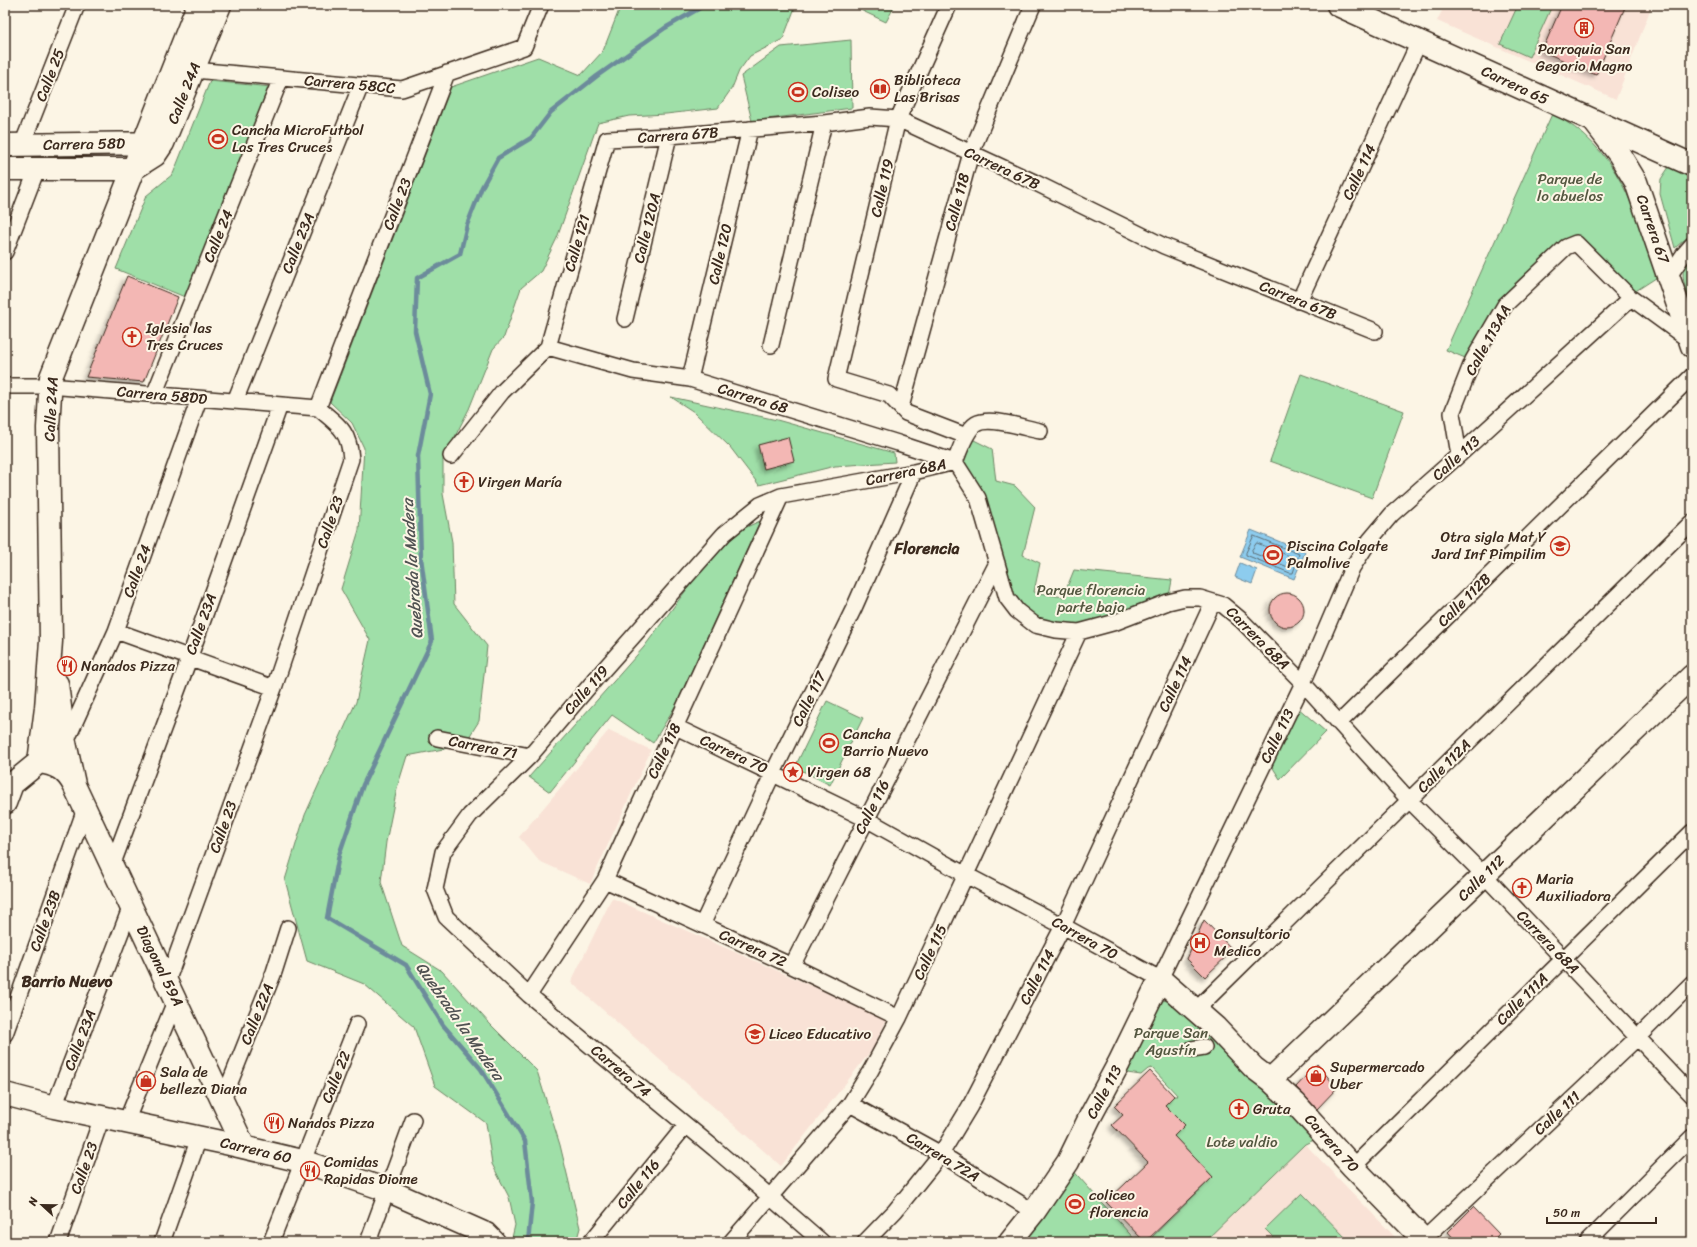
<svg xmlns="http://www.w3.org/2000/svg" width="1697" height="1247" viewBox="0 0 1697 1247" font-family="Sriracha,sans-serif">
<defs>
<filter id="shadow"><feDropShadow dx="-3.5" dy="3.5" stdDeviation="2" flood-color="#0004"/></filter>
</defs>
<rect width="100%" height="100%" fill="#fcf5e5"/>
<filter id="ink" filterUnits="userSpaceOnUse"><feTurbulence type="fractalNoise" baseFrequency=".025" numOctaves="2"/><feDisplacementMap in="SourceGraphic" scale="8" xChannelSelector="R" yChannelSelector="G"/><feConvolveMatrix kernelMatrix="1 2 1 2 8 2 1 2 1" color-interpolation-filters="sRGB"/></filter>
<g filter="url(#ink)">
<path fill="#f9e2d6" d="M1445,5H1652L1616,99L1437,21Z
M609,730L651,750L590,884L539,861L519,837Z
M612,898L887,1019L874,1047L781,1166L571,982Z
M1305,1144L1397,1239L1394,1242H1204Z"/>
<path fill="#9fdfa8" stroke="#6d8463" d="M621,5H796L783,39L750,56L739,71L732,88L718,108L666,114L629,116L598,123L557,238L541,271L521,288L504,337L493,349L469,409L443,460V494L452,542L454,604L487,646L479,721L464,745L407,756L397,788L386,842L381,882L402,946L442,971L490,1024L537,1071L560,1145L580,1228L576,1242H511L515,1225L509,1197L492,1164L486,1123L435,1086L414,1027L364,984L307,961L285,880L305,815L356,702L370,640L341,589L359,530L364,448L352,423L330,402L451,87L538,57L581,75L603,51Z
M850,5H895L886,22Z
M1518,5H1545L1551,8L1529,57L1500,44Z
M851,40L852,108L752,121L741,76L781,47Z
M210,81L271,87L185,297L116,269L146,196L173,174Z
M1552,114C1617,145 1636,212 1659,276L1631,294L1573,235L1501,303L1470,360L1446,350Z
M1669,167L1692,177V233L1675,248L1660,194L1661,179Z
M1692,253V306C1685,284 1676,273 1692,253Z
M1301,374L1404,411L1372,498L1270,461Z
M671,397L777,420L894,453L895,462L835,466L759,485L730,447L694,412Z
M966,436L992,449L996,481L1015,486L1035,507L1023,555L1040,563L1034,592L1063,597L1074,570L1172,580L1168,602L1076,626L1044,622L1019,605L955,462Z
M760,521L677,703L653,743L612,715L550,792L529,777L644,647L698,574L740,530Z
M827,701L863,718L830,785L795,767Z
M1297,707L1326,732L1280,779L1268,760Z
M1172,1000L1192,1018L1246,1076L1249,1073L1314,1140L1305,1144L1204,1242H1147L1213,1177L1174,1136L1165,1105L1174,1096H1178L1152,1068L1148,1069L1141,1075L1120,1072L1158,1001Z
M1070,1167L1137,1242H1025L1024,1241Z
M1302,1193L1348,1240L1346,1242H1278L1265,1229Z"/>
<path fill="#8dccee" stroke="#6c8b9b" d="M1251,530L1305,552L1294,579L1240,557Z
M1240,563L1257,570L1252,584L1235,577Z"/>
<g fill="none" stroke-linecap="round" stroke-linejoin="round">
<path stroke="#5c6b71" stroke-width="1" d="M1254,536L1299,554L1293,573H1290L1246,555V553Z
M1257,543L1292,557L1293,559L1290,566L1288,567L1253,553L1252,550Z"/>
<path stroke="#6c8b9b" stroke-width="4.5" d="M528,1242L532,1202L525,1141L481,1069L443,1025L406,965L327,918L339,855L363,785L432,641L421,558L418,456L430,394L415,331L417,278L460,254L467,225L482,187L498,158L531,138L551,112L597,76L665,28L705,5"/>
</g>
<path fill="#f3b7b4" stroke="#3b2a1e" filter="url(#shadow)" d="M1562,5H1626L1596,75L1542,51Z
M127,276L178,297L144,382L86,377Z
M788,437L794,461L764,469L758,445Z
M1270 610a17 17 0 1 1 34 0a17 17 0 1 1-34 0Z
M1204,920L1233,950L1205,977L1187,959Z
M1317,1064L1337,1088L1317,1109L1296,1087Z
M1150,1071L1174,1096L1165,1105L1185,1125L1174,1136L1213,1177L1145,1242L1106,1202L1148,1162L1112,1125L1123,1115L1114,1106Z
M1473,1207L1499,1234L1491,1242H1457L1448,1232Z"/>
<g fill="none" stroke-linecap="round" stroke-linejoin="round">
<defs>
<path id="street" d="M949,5L898,119L836,379L889,395L906,413L966,436
M194,70L402,89L524,47L541,5
M22,145L77,5
M5,252L37,169
M1669,276L1684,254L1692,245
M1299,301L1419,42
M625,319L669,136
M771,345L824,123
M548,347L633,371L690,379L898,443L955,462
M690,379L750,129
M5,386H49L318,408
M154,395L281,78
M235,401L361,85
M901,407L971,153L1033,5
M1459,455L1452,413L1473,360L1505,305L1566,247L1576,243L1631,298L1690,341
M451,456L502,392L548,347L607,139L669,136L824,123L870,117L898,119L1034,182L1164,246L1375,331
M955,462L978,498L1007,598L1017,611L1035,625L1056,630L1079,632L1116,622L1168,602L1185,598H1200L1223,605L1241,620L1303,683L1409,800L1484,875L1692,1095
M955,462C959,452 966,430 976,424C990,416 1024,428 1040,431
M116,631L274,688
M1339,723L1692,376
M676,727L866,819L966,875L1063,926L1160,979L1303,683L1352,568L1370,540L1392,514L1459,455L1631,298
M437,738L530,756
M39,762L70,733L116,631L199,399
M112,866L189,659L280,405
M605,880L792,966L899,1018
M702,925L773,773L854,608L914,472
M792,966L997,563
M167,982L274,688L351,459C349,430 338,425 318,408L447,73
M529,995L605,880L781,496
M1196,1010L1692,522
M5,1034L85,809
M1192,1049L1204,1047
M223,1100L274,972L288,928
M850,1104L941,1154L1034,1212
M54,1107L131,906
M126,1122L176,999
M1353,1167L1692,832
M58,1242L102,1117
M162,1242L199,1138
M271,1242L357,1024
M368,1242L413,1120
M591,1242L686,1125
M731,1242L850,1104L871,1070L899,1018L1079,632
M822,1242L715,1149L529,995L446,917L435,889L443,852L470,815L530,756L598,676L724,534L760,505L781,496L914,472L955,462
M865,1242L895,1211L941,1154L970,1106L1063,926L1213,602
M1421,1242L1638,1037L1692,983
M1587,1242L1692,1137"/>
<path id="secondary" d="M1338,5L1692,165
M1596,124L1619,154L1636,182L1692,346
M5,145L156,143
M5,169H133L155,155L163,143L220,5
M57,684L64,738L74,784
M39,762L46,708L51,641L48,428L51,377L198,5
M39,762C56,764 66,770 74,785L244,1147
M5,803L12,784L39,762
M1270,1080L1692,676
M5,1094L54,1107L230,1144L302,1161L387,1190L486,1234L494,1242
M1010,1242L1034,1212L1068,1162L1090,1117L1119,1063L1160,979L1216,1028L1254,1068L1270,1080L1295,1103L1353,1167L1426,1242"/>
</defs>
<use href="#street" stroke="#3b2a1e" stroke-width="18"/>
<use href="#secondary" stroke="#3b2a1e" stroke-width="25"/>
<use href="#street" stroke="#fcf5e5" stroke-width="15"/>
<use href="#secondary" stroke="#fcf5e5" stroke-width="22"/>
</g>
</g>
<defs>
<symbol id="building-ring" viewBox="-11 -11 22 22"><circle r="9.5" fill="#fcf5e5" stroke="#c8321e" stroke-width="1.5"/><path d="M-4-6H4V6H1V3H-1V6H-4ZM-2.5-4.3h1.7v1.8h-1.7ZM.8-4.3h1.7v1.8H.8ZM-2.5-1h1.7V.8h-1.7ZM.8-1h1.7V.8H.8Z" fill="#c8321e"/></symbol>
<symbol id="library-ring" viewBox="-11 -11 22 22"><circle r="9.5" fill="#fcf5e5" stroke="#c8321e" stroke-width="1.5"/><path d="M-6-4Q-3-5.5-.7-3.5V5Q-3 3-6 4ZM6-4Q3-5.5 .7-3.5V5Q3 3 6 4Z" fill="#c8321e"/></symbol>
<symbol id="stadium-ring" viewBox="-11 -11 22 22"><circle r="9.5" fill="#fcf5e5" stroke="#c8321e" stroke-width="1.5"/><path d="M0-5a6.5 5 0 1 0 0 10a6.5 5 0 1 0 0-10ZM-3.5-1.8h7v3.6h-7Z" fill="#c8321e"/></symbol>
<symbol id="church-ring" viewBox="-11 -11 22 22"><circle r="9.5" fill="#fcf5e5" stroke="#c8321e" stroke-width="1.5"/><path d="M-1.2-6h2.4v3.5h3.3v2.4h-3.3V6h-2.4V-.1h-3.3v-2.4h3.3Z" fill="#c8321e"/></symbol>
<symbol id="school-ring" viewBox="-11 -11 22 22"><circle r="9.5" fill="#fcf5e5" stroke="#c8321e" stroke-width="1.5"/><path d="M0-5L7-2L0 1L-7-2ZM-4 1L0 2.5L4 1V4Q0 6-4 4Z" fill="#c8321e"/></symbol>
<symbol id="restaurant-ring" viewBox="-11 -11 22 22"><circle r="9.5" fill="#fcf5e5" stroke="#c8321e" stroke-width="1.5"/><path d="M-5-6h1v4h1v-4h1v4h1v-4h1v5L-1.5 .5V6h-2V.5L-5-1ZM5-6V6H3V1.5H1.5Q1.5-4 5-6Z" fill="#c8321e"/></symbol>
<symbol id="sight-ring" viewBox="-11 -11 22 22"><circle r="9.5" fill="#fcf5e5" stroke="#c8321e" stroke-width="1.5"/><path d="M0-6L1.8-2.2L6-1.7L2.9 1.2L3.7 5.4L0 3.3L-3.7 5.4L-2.9 1.2L-6-1.7L-1.8-2.2Z" fill="#c8321e"/></symbol>
<symbol id="hospital-ring" viewBox="-11 -11 22 22"><circle r="9.5" fill="#fcf5e5" stroke="#c8321e" stroke-width="1.5"/><path d="M-5-5h3v3.5h4V-5h3V5h-3V1.5h-4V5h-3Z" fill="#c8321e"/></symbol>
<symbol id="shop-ring" viewBox="-11 -11 22 22"><circle r="9.5" fill="#fcf5e5" stroke="#c8321e" stroke-width="1.5"/><path d="M-5-2.5h2.3a2.7 3.5 0 0 1 5.4 0H5L5.5 6h-11ZM-1.5-2.5h3a1.5 2.3 0 0 0-3 0Z" fill="#c8321e"/></symbol>
</defs>
<g fill-rule="evenodd">
<use href="#building-ring" x="1573" y="17" width="22" height="22"/>
<use href="#library-ring" x="869" y="78" width="22" height="22"/>
<use href="#stadium-ring" x="787" y="81" width="22" height="22"/>
<use href="#stadium-ring" x="207" y="128" width="22" height="22"/>
<use href="#church-ring" x="121" y="326" width="22" height="22"/>
<use href="#church-ring" x="453" y="471" width="22" height="22"/>
<use href="#school-ring" x="1549" y="535" width="22" height="22"/>
<use href="#stadium-ring" x="1262" y="544" width="22" height="22"/>
<use href="#restaurant-ring" x="56" y="655" width="22" height="22"/>
<use href="#stadium-ring" x="818" y="732" width="22" height="22"/>
<use href="#sight-ring" x="782" y="761" width="22" height="22"/>
<use href="#church-ring" x="1511" y="877" width="22" height="22"/>
<use href="#hospital-ring" x="1189" y="932" width="22" height="22"/>
<use href="#school-ring" x="744" y="1023" width="22" height="22"/>
<use href="#shop-ring" x="1305" y="1065" width="22" height="22"/>
<use href="#shop-ring" x="135" y="1070" width="22" height="22"/>
<use href="#church-ring" x="1228" y="1098" width="22" height="22"/>
<use href="#restaurant-ring" x="263" y="1112" width="22" height="22"/>
<use href="#restaurant-ring" x="299" y="1160" width="22" height="22"/>
<use href="#stadium-ring" x="1064" y="1193" width="22" height="22"/>
</g>
<g text-anchor="middle" dominant-baseline="central" stroke-width="4" stroke-linejoin="round" paint-order="stroke">
<g font-size="15" fill="#3b2a1e" stroke="#fcf5e5" text-anchor="start">
<text x="1584" y="49" text-anchor="middle">Parroquia San<tspan x="1584" dy="17">Gegorio Magno</tspan></text>
<text x="894" y="80">Biblioteca<tspan x="894" dy="17">Las Brisas</tspan></text>
<text x="812" y="92">Coliseo</text>
<text x="232" y="130">Cancha MicroFutbol<tspan x="232" dy="17">Las Tres Cruces</tspan></text>
<text x="146" y="328">Iglesia las<tspan x="146" dy="17">Tres Cruces</tspan></text>
<text x="478" y="482">Virgen María</text>
<text x="1546" y="537" text-anchor="end">Otra sigla Mat Y<tspan x="1546" dy="17">Jard Inf Pimpilim</tspan></text>
<text x="1287" y="546">Piscina Colgate<tspan x="1287" dy="17">Palmolive</tspan></text>
<text x="81" y="666">Nanados Pizza</text>
<text x="843" y="734">Cancha<tspan x="843" dy="17">Barrio Nuevo</tspan></text>
<text x="807" y="772">Virgen 68</text>
<text x="1536" y="879">Maria<tspan x="1536" dy="17">Auxiliadora</tspan></text>
<text x="1214" y="934">Consultorio<tspan x="1214" dy="17">Medico</tspan></text>
<text x="769" y="1034">Liceo Educativo</text>
<text x="1330" y="1067">Supermercado<tspan x="1330" dy="17">Uber</tspan></text>
<text x="160" y="1072">Sala de<tspan x="160" dy="17">belleza Diana</tspan></text>
<text x="1253" y="1109">Gruta</text>
<text x="288" y="1123">Nandos Pizza</text>
<text x="324" y="1162">Comidas<tspan x="324" dy="17">Rapidas Diome</tspan></text>
<text x="1089" y="1195">coliceo<tspan x="1089" dy="17">florencia</tspan></text>
</g>
<g font-size="15" fill="#3b2a1e" stroke="#fcf5e5">
<text transform="translate(50 75) rotate(-69)">Calle 25</text>
<text transform="translate(350 84) rotate(5)">Carrera 58CC</text>
<text transform="translate(1515 85) rotate(25)">Carrera 65</text>
<text transform="translate(184 93) rotate(-68)">Calle 24A</text>
<text transform="translate(678 135) rotate(-4)">Carrera 67B</text>
<text transform="translate(84 144) rotate(-1)">Carrera 58D</text>
<text transform="translate(1002 168) rotate(25)">Carrera 67B</text>
<text transform="translate(1359 172) rotate(-65)">Calle 114</text>
<text transform="translate(882 188) rotate(-77)">Calle 119</text>
<text transform="translate(957 202) rotate(-75)">Calle 118</text>
<text transform="translate(397 204) rotate(-69)">Calle 23</text>
<text transform="translate(647 228) rotate(-76)">Calle 120A</text>
<text transform="translate(1653 229) rotate(71)">Carrera 67</text>
<text transform="translate(218 236) rotate(-68)">Calle 24</text>
<text transform="translate(298 243) rotate(-68)">Calle 23A</text>
<text transform="translate(577 243) rotate(-74)">Calle 121</text>
<text transform="translate(720 254) rotate(-77)">Calle 120</text>
<text transform="translate(1298 300) rotate(22)">Carrera 67B</text>
<text transform="translate(1488 340) rotate(-61)">Calle 113AA</text>
<text transform="translate(162 395) rotate(5)">Carrera 58DD</text>
<text transform="translate(753 398) rotate(17)">Carrera 68</text>
<text transform="translate(51 409) rotate(-87)">Calle 24A</text>
<text transform="translate(1456 458) rotate(-42)">Calle 113</text>
<text transform="translate(906 472) rotate(-12)">Carrera 68A</text>
<text transform="translate(330 522) rotate(-71)">Calle 23</text>
<text transform="translate(137 571) rotate(-70)">Calle 24</text>
<text transform="translate(1464 600) rotate(-45)">Calle 112B</text>
<text transform="translate(201 624) rotate(-70)">Calle 23A</text>
<text transform="translate(1258 638) rotate(45)">Carrera 68A</text>
<text transform="translate(1175 684) rotate(-65)">Calle 114</text>
<text transform="translate(586 690) rotate(-49)">Calle 119</text>
<text transform="translate(809 699) rotate(-64)">Calle 117</text>
<text transform="translate(1277 736) rotate(-64)">Calle 113</text>
<text transform="translate(483 747) rotate(11)">Carrera 71</text>
<text transform="translate(664 751) rotate(-65)">Calle 118</text>
<text transform="translate(734 754) rotate(25)">Carrera 70</text>
<text transform="translate(1444 766) rotate(-45)">Calle 112A</text>
<text transform="translate(872 807) rotate(-63)">Calle 116</text>
<text transform="translate(223 827) rotate(-70)">Calle 23</text>
<text transform="translate(1481 878) rotate(-44)">Calle 112</text>
<text transform="translate(45 921) rotate(-70)">Calle 23B</text>
<text transform="translate(1085 938) rotate(29)">Carrera 70</text>
<text transform="translate(1548 942) rotate(46)">Carrera 68A</text>
<text transform="translate(753 948) rotate(24)">Carrera 72</text>
<text transform="translate(930 952) rotate(-65)">Calle 115</text>
<text transform="translate(160 966) rotate(64)">Diagonal 59A</text>
<text transform="translate(1037 977) rotate(-63)">Calle 114</text>
<text transform="translate(1522 999) rotate(-45)">Calle 111A</text>
<text transform="translate(257 1014) rotate(-68)">Calle 22A</text>
<text transform="translate(80 1040) rotate(-69)">Calle 23A</text>
<text transform="translate(621 1071) rotate(40)">Carrera 74</text>
<text transform="translate(336 1077) rotate(-68)">Calle 22</text>
<text transform="translate(1104 1092) rotate(-62)">Calle 113</text>
<text transform="translate(1557 1113) rotate(-43)">Calle 111</text>
<text transform="translate(1332 1143) rotate(48)">Carrera 70</text>
<text transform="translate(256 1150) rotate(13)">Carrera 60</text>
<text transform="translate(943 1157) rotate(31)">Carrera 72A</text>
<text transform="translate(84 1168) rotate(-70)">Calle 23</text>
<text transform="translate(638 1184) rotate(-51)">Calle 116</text>
</g>
<g font-size="15" fill="#545740" stroke="#fcf5e5">
<text x="1570" y="179">Parque de<tspan x="1570" dy="17">lo abuelos</tspan></text>
<text x="1091" y="590">Parque florencia<tspan x="1091" dy="17">parte baja</tspan></text>
<text x="1171" y="1033">Parque San<tspan x="1171" dy="17">Agustín</tspan></text>
<text x="1242" y="1142">Lote valdio</text>
</g>
<g font-size="16" font-weight="bold" fill="#3b2a1e" stroke="#fcf5e5">
<text x="927" y="548">Florencia</text>
<text x="67" y="981">Barrio Nuevo</text>
</g>
<g font-size="16" font-style="italic" fill="#505252" stroke="#fcf5e5">
<text transform="translate(412 569) rotate(-94)">Quebrada la Madera</text>
<text transform="translate(460 1021) rotate(55)">Quebrada la Madera</text>
</g>
</g>
<rect width="1697" height="1247" fill="none" stroke="#fcf5e5" stroke-width="20"/>
<rect x="10" y="10" width="1677" height="1227" fill="none" stroke="#3b2a1e" stroke-width="1.5" filter="url(#ink)"/>
<g transform="translate(42 1205) rotate(292)" stroke="#fcf5e5" stroke-width="3" paint-order="stroke">
<path d="M0-3L7 15L0 10L-7 15Z" fill="#3b2a1e"/>
<text y="-6" font-size="11" font-weight="bold" text-anchor="middle" fill="#3b2a1e">N</text>
</g>
<path d="M1547 1217v6h109v-6" fill="none" stroke="#3b2a1e" stroke-width="2"/>
<text x="1553" y="1217" font-size="12" fill="#3b2a1e" stroke="#fcf5e5" stroke-width="3" paint-order="stroke">50 m</text>
</svg>
